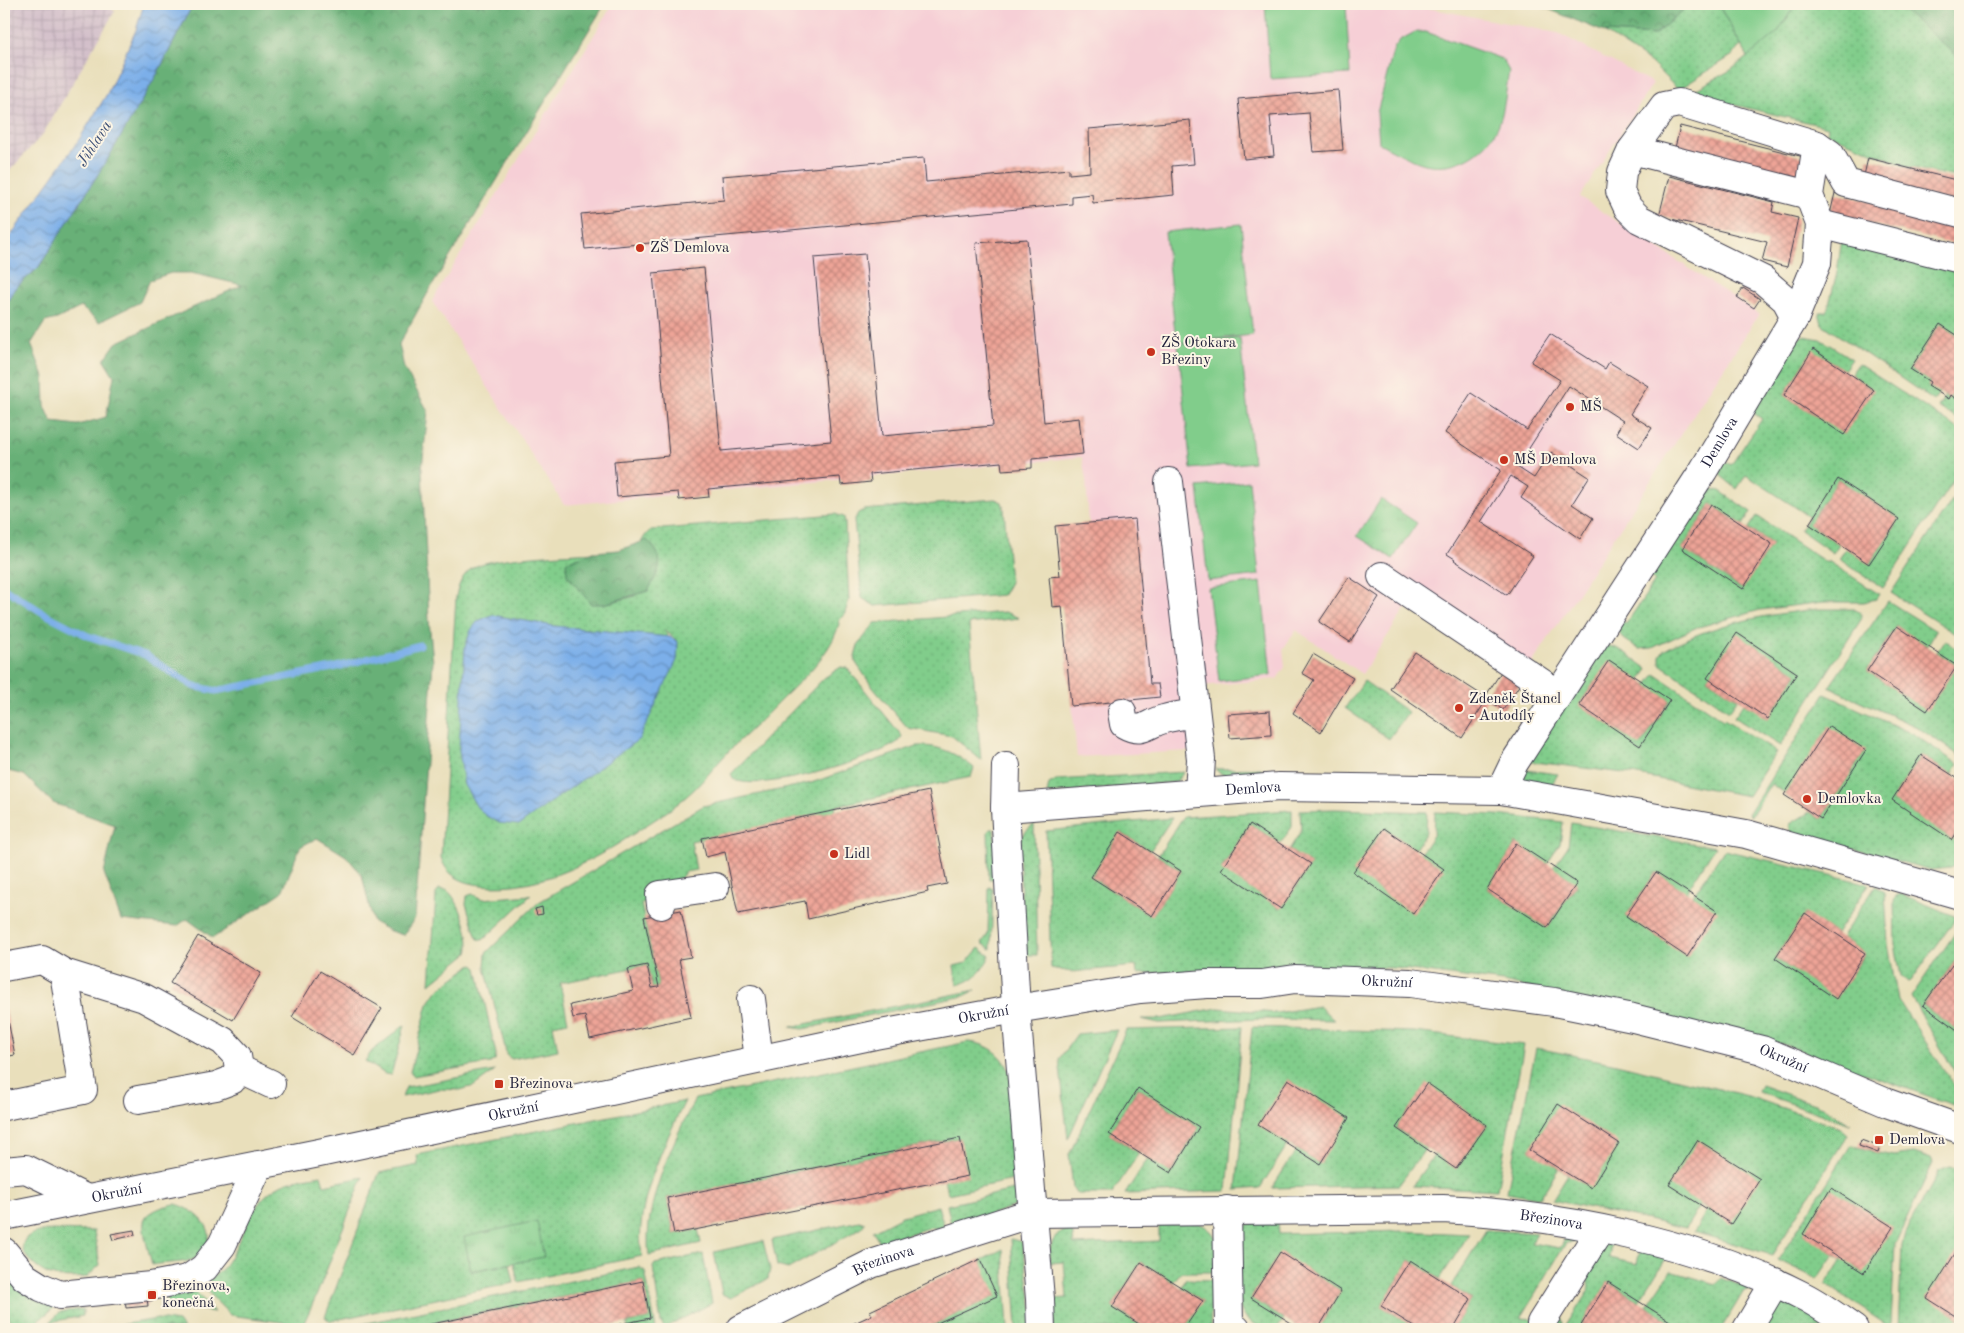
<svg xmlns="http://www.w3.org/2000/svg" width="1964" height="1333" viewBox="0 0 1964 1333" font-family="'Old Standard TT',serif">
<defs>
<pattern id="industrial-grid" width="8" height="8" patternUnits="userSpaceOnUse" patternTransform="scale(1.25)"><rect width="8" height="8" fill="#d1bdc9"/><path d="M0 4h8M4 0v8" fill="none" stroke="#b3a2ae"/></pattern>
<pattern id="grass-dots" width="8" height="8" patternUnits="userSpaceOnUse" patternTransform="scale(1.25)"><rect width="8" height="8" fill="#81cd8b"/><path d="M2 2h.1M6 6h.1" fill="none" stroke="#6fb079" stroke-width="1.8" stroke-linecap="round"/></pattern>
<pattern id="forest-crowns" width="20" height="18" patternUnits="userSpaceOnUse" patternTransform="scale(1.25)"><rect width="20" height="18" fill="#68b077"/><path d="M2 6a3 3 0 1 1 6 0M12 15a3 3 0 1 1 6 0" fill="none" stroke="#558f63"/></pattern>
<pattern id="park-tufts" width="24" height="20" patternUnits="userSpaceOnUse" patternTransform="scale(1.25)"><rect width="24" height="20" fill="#81cd8b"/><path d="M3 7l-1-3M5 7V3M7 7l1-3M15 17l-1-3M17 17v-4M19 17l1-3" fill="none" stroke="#6fb079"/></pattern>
<pattern id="water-waves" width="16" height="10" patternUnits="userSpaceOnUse" patternTransform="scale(1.25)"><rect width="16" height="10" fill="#7bafe9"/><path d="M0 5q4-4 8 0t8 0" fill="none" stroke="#648ebe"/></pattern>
<pattern id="building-cross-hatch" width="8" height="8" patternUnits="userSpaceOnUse" patternTransform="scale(1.25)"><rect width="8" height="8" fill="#eea497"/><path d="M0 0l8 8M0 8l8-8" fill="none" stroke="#c0857c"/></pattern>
</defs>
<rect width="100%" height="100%" fill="#fcf5e5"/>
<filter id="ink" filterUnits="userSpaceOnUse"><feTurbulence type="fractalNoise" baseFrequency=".02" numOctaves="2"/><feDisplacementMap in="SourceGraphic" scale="10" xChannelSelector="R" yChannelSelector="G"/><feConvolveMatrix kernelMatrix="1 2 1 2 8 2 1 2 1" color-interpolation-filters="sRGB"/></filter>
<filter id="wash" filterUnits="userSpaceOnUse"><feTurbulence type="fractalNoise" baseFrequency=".0096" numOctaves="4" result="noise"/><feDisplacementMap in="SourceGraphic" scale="20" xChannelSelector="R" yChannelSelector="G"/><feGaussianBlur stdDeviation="1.12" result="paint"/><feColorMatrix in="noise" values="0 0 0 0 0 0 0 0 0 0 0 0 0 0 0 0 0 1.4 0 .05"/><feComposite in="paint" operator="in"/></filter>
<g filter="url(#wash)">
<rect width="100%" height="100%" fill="#e9dfbb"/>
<path fill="#f6cfd6" d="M613,4H1407L1558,33L1653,83L1580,197L1759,314L1522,679L1408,605L1362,674L1296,630L1283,649L1285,667L1277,679L1202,686L1208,750L1077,757L1055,528L1089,525L1086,480L1082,457L564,505L432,301Z"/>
<path fill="url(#industrial-grid)" d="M4,4H101L115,11L43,134L4,177Z"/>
<path fill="url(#grass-dots)" stroke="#527863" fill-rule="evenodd" d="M1689,4H1718L1741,45L1733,55L1678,90L1650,62L1604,32L1655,35Z
M1796,4H1896L1960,57V178L1908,167L1827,133L1828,127L1688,94L1731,70L1777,33Z
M1842,238L1960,267V337L1940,324L1910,369L1930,382L1928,386L1940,392L1934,401L1822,324L1819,312H1827L1837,273Z
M1804,336L1820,339L1852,359L1844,370L1813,350L1784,395L1844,434L1873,390L1851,374L1858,364L1960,430V470L1883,588L1839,559L1846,548L1870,564L1899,519L1838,479L1809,524L1839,544L1833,553L1800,530L1809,516L1746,475L1737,489L1720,475L1721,459L1731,465L1762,419L1749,410L1797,339Z
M1951,395L1960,402L1958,406L1960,407V421L1938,407L1945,396L1949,398Z
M1707,488L1720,491L1751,512L1743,525L1711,504L1682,549L1742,589L1772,544L1749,528L1757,516L1827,563L1828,561L1879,594L1876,599L1864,602H1823L1760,610L1695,628L1652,648L1639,649L1624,639L1617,630L1613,615L1626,624L1655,581L1642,571Z
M1960,488V637L1891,593Z
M995,499L1002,502L1004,509L1010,582L1003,595L875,606L862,598L854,521L858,513L864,510Z
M835,514L844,517L845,523L849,600L844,616L840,619C834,654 797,683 773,708C758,724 741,738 727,753C714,767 702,783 688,795C676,806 662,815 648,824C601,857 541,892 481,885C463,883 446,876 441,857L456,596C459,583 463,574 474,567C494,556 568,554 594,552L566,562L604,604L635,596C637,575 632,544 651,530ZM492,615L554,626L668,637L664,629L678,642L478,621Z
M1888,601L1936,631L1927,646L1896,626L1867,671L1927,710L1957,666L1937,652L1945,640L1960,651V756L1917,727L1829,687Z
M1817,609H1856L1860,612L1862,618L1780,746L1734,717L1744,703L1768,718L1797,673L1737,634L1707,678L1738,699L1729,711L1660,664V656L1663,651C1709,624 1765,615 1817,609Z
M1005,612L1019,618L969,624L981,760L952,736L908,728L874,689L856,663L855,656L858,645L875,623Z
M1600,645C1618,644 1633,659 1648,669L1640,681L1609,661L1579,705L1641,745L1670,701L1647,685L1655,674L1723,720L1724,719L1776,752L1748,796L1632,774L1519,760Z
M841,667L847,668L902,736L899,741C876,759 759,794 733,779L731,774L824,678Z
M1364,681L1408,712L1389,739L1345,708Z
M1825,694L1913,734L1958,764L1952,775L1921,755L1892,800L1952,839L1960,828V862L1950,868L1931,870L1790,832V824L1810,812L1821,819L1866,750L1785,793L1771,784L1751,816L1748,814Z
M917,746C940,745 957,754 974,768L971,777L835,806L836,811L691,841L696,870L685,872C673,890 662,899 641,904L659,987L652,988L647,965L560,983L568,1022L553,1025L558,1050L512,1059L507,1056L485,967L486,953L539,902L703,806L811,783Z
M1262,768C1255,788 1228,781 1215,769Z
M1518,769L1558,774L1549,789C1536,785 1523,784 1518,769Z
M1184,772L1176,782L1047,794L1049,784L1056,780Z
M1335,809L1427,812L1426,832L1415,849L1384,828L1354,872L1421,853L1434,834L1435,812L1497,815L1563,822L1560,844L1547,864L1516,843L1487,889L1547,928L1577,884L1553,868L1568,846L1571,823L1715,847L1686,892L1656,872L1626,916L1687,956L1693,896L1724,850L1869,884L1836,934L1805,914L1775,958L1836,998L1865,954L1842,937L1875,886L1885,892L1888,944L1898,1000L1956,1088L1959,1098L1956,1106L1785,1045L1503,982L1396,968L1278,966L1137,974L1136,966L1071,972L1051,968L1046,831L1172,818L1150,851L1120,832L1091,877L1152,916L1181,871L1158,856L1183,817L1292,810V827L1280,844L1250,824L1221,869L1281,909L1311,864L1289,850L1301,831L1300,810Z
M1034,824L1037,955H1028L1023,941L1019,845L1023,834Z
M990,829H994L999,879H989L988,831Z
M989,887L993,889L991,949L982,943L988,934Z
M439,889L446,890C459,897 473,939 468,953L430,984L436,894Z
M472,894L482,899L531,895L483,940L478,939L476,935L466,904L467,896Z
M1901,894L1957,917L1911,981L1908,982L1901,976L1895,944L1894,901L1896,896Z
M1960,926V965L1955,961L1923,1005L1960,1032V1081L1911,997Z
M979,948L990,956C982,971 975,981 957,985L954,966L966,963Z
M472,964L477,968L496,1054L495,1060L490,1063L413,1076L410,1072L428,1004L437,991Z
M976,990L964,996L803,1029L790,1027Z
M1319,1006L1334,1020L1264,1019L1159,1023L1141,1019H1160L1218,1008L1276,1013Z
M405,1025L391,1075L385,1074L365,1061L372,1051Z
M1242,1027L1227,1191L1125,1194L1148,1158L1171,1173L1199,1127L1138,1088L1109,1134L1139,1153L1112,1194H1077L1073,1188L1069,1155L1126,1030Z
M1252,1027L1414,1032L1524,1045L1497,1190L1412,1186L1435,1154L1456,1169L1487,1125L1427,1084L1396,1128L1426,1148L1399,1185L1272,1188L1297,1149L1320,1164L1288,1144L1260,1188L1236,1190Z
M1117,1030L1068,1139L1059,1059L1077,1034Z
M968,1042C983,1043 998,1050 1006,1064C1015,1079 1019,1156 1022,1178L948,1194L944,1180L959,1138L667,1198L674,1234L698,1229L701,1243L649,1255C642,1206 673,1142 695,1099Z
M1536,1048L1612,1063L1748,1096L1841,1128L1848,1134L1772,1255L1694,1232L1707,1210L1700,1205L1686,1228L1552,1200L1568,1174L1559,1168L1540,1198L1507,1192Z
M495,1071L474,1086L460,1090L439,1089L402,1097L406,1087Z
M1761,1085L1823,1107L1850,1124L1758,1092Z
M685,1101C664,1144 633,1207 642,1256L518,1282L514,1263L544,1256L471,1271L510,1264L514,1283L330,1321L325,1317L379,1173L418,1165L417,1155Z
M1851,1145L1878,1153L1894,1156L1914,1153L1931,1159L1933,1163L1895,1244L1891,1323L1888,1326L1826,1284L1842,1259L1834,1254L1817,1279L1778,1260Z
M1950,1167L1960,1171V1319L1957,1318L1950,1329H1898L1902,1245L1905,1233L1939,1171Z
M321,1175L324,1185L363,1177L317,1294L303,1325L230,1315L200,1284C208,1280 216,1276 222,1269C243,1244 247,1204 277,1187C290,1179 306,1178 321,1175Z
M1022,1188L1019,1201L1015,1206L952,1228L947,1205Z
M176,1204C195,1209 222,1231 202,1251C200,1253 197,1258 194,1259C186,1263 162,1263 152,1265C150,1255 142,1231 144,1222C146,1211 167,1205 176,1204Z
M938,1206L945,1230L937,1233L934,1226L897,1238L898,1245L884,1250L873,1231L902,1216Z
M1278,1220L1279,1234L1403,1231L1469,1234L1440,1279L1410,1260L1381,1306L1418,1329H1318L1341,1291L1280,1253L1251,1298L1284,1319L1277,1329C1264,1329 1246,1324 1241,1310C1234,1290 1243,1251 1244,1229L1248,1224Z
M859,1221L865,1223L861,1228L788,1269L777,1266L772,1240Z
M1199,1223C1222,1234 1218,1249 1220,1272H1181L1173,1282L1141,1262L1112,1307L1147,1329H1054L1053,1299L1067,1298L1064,1262L1050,1263C1048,1246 1053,1232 1072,1229L1074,1245L1159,1241V1225Z
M52,1230L94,1231L100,1265L87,1277C74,1278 60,1279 48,1274C34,1268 9,1246 32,1234C38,1232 46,1231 52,1230Z
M1486,1230L1537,1233L1531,1243L1560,1248L1568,1234L1574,1237L1577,1242L1566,1243L1521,1318L1536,1319L1530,1329H1453L1471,1299L1451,1286Z
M1011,1239L1022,1242L1036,1329H1017Z
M763,1241L770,1269L768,1279L731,1298L722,1294L714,1252Z
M1611,1243L1609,1258L1637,1264L1640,1250L1667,1257L1639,1301L1608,1282L1580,1327L1583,1329H1545L1559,1307L1564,1329L1590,1288L1586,1265L1604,1245Z
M1003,1249L1008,1329H924L996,1296L980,1261Z
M703,1254L712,1303L665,1328L661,1323L653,1267L655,1264Z
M639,1267L645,1271L656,1329H628L627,1323L650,1318L643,1281L402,1329H338Z
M1671,1271L1716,1284L1720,1278L1747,1288L1750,1282L1757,1289L1744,1291L1721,1329H1665L1670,1321L1647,1306Z
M4,1278L38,1301L56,1306L33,1325L11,1328L4,1294Z
M1186,1279L1212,1280L1210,1329H1184L1202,1301L1182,1287Z
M196,1292L214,1312L168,1305L167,1297Z
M1781,1296L1831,1329H1754Z
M83,1309V1316L50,1322L60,1312Z
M158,1319L178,1322L183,1329H92Z"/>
<path fill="url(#forest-crowns)" stroke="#456959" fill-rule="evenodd" d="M193,4H605L429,291L399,344L404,368L428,411L422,469L429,620L433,662L415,918L403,935L390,931L373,922L362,875L346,856L317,838L300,847L282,892L213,938L187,919L177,926L121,920L104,873L115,825L53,803L24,775L4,770V307L15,288L38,268L107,160L157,74ZM171,273H191L242,285L116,343L104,360L114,376L106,417L78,425L52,422L45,406L44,377L31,344L45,322L57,319L81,307L99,322L140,302L150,280Z
M1536,4H1689L1655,35L1604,32Z
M1896,4H1960V57H1958Z
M647,540C667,559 660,569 648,591L604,604H591L567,575L566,562L594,552L619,550Z"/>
<path fill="url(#park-tufts)" stroke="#527863" d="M1381,499L1417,523L1393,559L1357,536Z
M537,1221L544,1257L471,1271L464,1237Z"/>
<path fill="#81cd8b" stroke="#527863" d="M1265,4H1346L1350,74L1270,79Z
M1718,4H1796L1777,33L1748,57Z
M1415,32H1426L1502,59L1509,71C1506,88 1505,108 1499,124C1488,153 1455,171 1425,164C1410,160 1393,150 1379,143L1377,113L1394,48L1400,40Z
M1241,224L1253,335L1176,343L1165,232Z
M1240,338L1253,462L1191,469L1178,344Z
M1249,481L1259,575L1208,581L1198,487Z
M1261,582L1271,675L1219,681L1208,588Z"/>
<path fill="url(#water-waves)" stroke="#4e6892" d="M144,4H193L157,74L107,160L38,268L15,288L4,307V245L80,138L107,94L136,30Z
M492,615L554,626L670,637L678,642L677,660L639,739L519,825L499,823L485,815L477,807L464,785L459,750L465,647L471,630L478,621Z"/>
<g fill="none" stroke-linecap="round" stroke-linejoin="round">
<path stroke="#7bafe9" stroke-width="7" d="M4,588L45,614L88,636L145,655L193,686L216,691L337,667L420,645"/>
</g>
<g id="blocks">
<path fill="url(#building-cross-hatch)" d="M1338,90L1343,150L1313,152L1309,113L1270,116L1274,156L1244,159L1238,99Z
M1190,120L1194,164L1172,166L1174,195L1093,203L1092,194L1072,196V204L585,249L581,214L724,200L722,176L924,158L926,182L1069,169V174L1090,172L1089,129Z
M1680,126L1808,158L1803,179L1675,148Z
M1868,158L1960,181V203L1863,180Z
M1669,176L1774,202L1772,212L1798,218L1787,267L1762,261L1767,242L1659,216Z
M1835,193L1960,224V246L1830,214Z
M1027,239L1044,422L1079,418L1083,454L1032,459V468L1002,470L1001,462L870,474L871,482L841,485L840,477L708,489L709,497L679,500L678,492L617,497L614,461L669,456L653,273L704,268L721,451L831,441L814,258L865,254L882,436L993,426L976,243Z
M1743,288L1760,299L1754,308L1737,297Z
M1940,324L1960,337V402L1951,395L1949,399L1928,386L1930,382L1910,369Z
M1550,334L1605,369L1609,362L1648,386L1630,414L1652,428L1639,448L1616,433L1623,421L1569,386L1517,467L1534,478L1551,452L1589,477L1572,504L1593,518L1580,539L1521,498L1528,487L1511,476L1481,522L1533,556L1507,595L1454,560L1455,559L1447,554L1501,470L1445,433L1471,393L1527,430L1560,380L1531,362Z
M1813,349L1874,390L1844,435L1784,395Z
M1838,479L1899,519L1869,564L1809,524Z
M1711,504L1772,544L1743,589L1682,549Z
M1135,519L1150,684H1158L1160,697L1071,706L1062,606L1052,607L1049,577L1060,576L1055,526Z
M1349,577L1379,597L1350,642L1319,622Z
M1897,626L1957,666L1927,711L1867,671Z
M1737,633L1797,673L1768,719L1707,678Z
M1415,652L1485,697L1501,672L1520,684L1503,710L1487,699L1462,738L1390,689Z
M1313,654L1353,678L1321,732L1293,713L1314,680L1302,673Z
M1609,660L1670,700L1640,746L1579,705Z
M1270,711L1271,735L1230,738L1228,714Z
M1829,726L1866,750L1821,819L1784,795Z
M1921,755L1960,780V828L1952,840L1892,800Z
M929,791L947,884L927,888L928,892L808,919L805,901L738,914L725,852L706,857L702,838Z
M1250,824L1311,864L1281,909L1221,870Z
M1384,828L1444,869L1413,914L1353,872Z
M1120,832L1181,871L1152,916L1091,877Z
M1516,843L1577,883L1547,928L1487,889Z
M1656,872L1717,911L1687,957L1626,916Z
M542,907L543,914L537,915L535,909Z
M681,910L691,957L679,959L691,1017L590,1039L585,1016L573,1018L570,1005L633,991L628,969L647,965L652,988L659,987L644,917Z
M1805,913L1865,953L1836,999L1775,958Z
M198,936L261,973L233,1020L170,983Z
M1955,961L1960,965V1032L1923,1005Z
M320,971L382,1008L354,1055L292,1017Z
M4,1010H6L15,1055L4,1057Z
M1288,1079L1349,1118L1320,1164L1258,1125Z
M1427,1083L1487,1125L1456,1169L1396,1128Z
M1138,1088L1199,1127L1171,1173L1109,1134Z
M1558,1104L1619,1143L1591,1188L1529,1150Z
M960,1138L968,1176L674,1234L667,1198Z
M1698,1140L1760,1179L1731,1224L1669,1185Z
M1861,1140L1880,1147L1878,1153L1859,1146Z
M1831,1188L1893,1227L1864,1273L1803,1234Z
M134,1230L135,1235L113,1240L111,1234Z
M1280,1252L1341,1291L1318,1329H1301L1251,1298Z
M1956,1252L1960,1255V1319L1927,1298Z
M980,1259L997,1296L924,1329H841L872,1315L870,1311Z
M1410,1260L1471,1299L1453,1329H1418L1381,1306Z
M1141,1262L1203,1301L1184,1329H1147L1112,1307Z
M643,1281L650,1318L616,1325L596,1329H407Z
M1608,1282L1670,1321L1665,1329H1583L1580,1327Z
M147,1298L148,1306L126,1308L125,1300Z"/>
</g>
</g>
<g filter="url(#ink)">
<use href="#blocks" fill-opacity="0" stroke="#403e4e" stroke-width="1"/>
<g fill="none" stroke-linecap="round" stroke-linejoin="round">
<defs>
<g id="minor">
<path d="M1632,150L1809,195"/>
<path d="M1820,224L1960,259"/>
<path d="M1795,317L1786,300L1763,280L1639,219L1628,208L1620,191L1622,172L1632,150L1664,106L1679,103L1817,145L1830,154L1846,183L1960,213"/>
<path d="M1169,482L1201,759L1199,792"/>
<path d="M1382,576L1558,694"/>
<path d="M1122,712L1124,724C1143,735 1147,723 1164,719C1174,716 1185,715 1195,713"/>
<path id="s1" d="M1501,790L1514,763L1703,471L1795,317L1817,263L1820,224L1809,195L1817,145"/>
<path d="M1005,808L1006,766"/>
<path d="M661,905L660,895L715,887"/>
<path d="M4,967L42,960L64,973L144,998L223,1041L237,1056L239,1069L232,1080L216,1086L138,1100"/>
<path d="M751,999L759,1059"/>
<path d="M239,1069L271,1084"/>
<path d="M4,1106L83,1090L64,973"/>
<path d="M4,1171L26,1169L87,1199"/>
<path d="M1227,1210L1229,1325L1236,1329"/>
<path id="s2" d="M4,1216L319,1153L875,1035L1016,1009L1140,989L1207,984H1262L1295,979L1410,983L1554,1002L1633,1018L1762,1050L1887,1103L1960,1129"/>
<path d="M4,1252L25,1277L41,1287L60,1295L151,1286L188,1279L204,1268L222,1245L259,1165"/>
<path d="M1541,1323L1600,1230"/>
<path id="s3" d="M741,1329L871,1264L1032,1213L1443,1209C1560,1215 1698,1242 1803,1296C1821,1305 1838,1318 1854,1329"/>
<path id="s4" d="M1041,1329L1040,1299L1016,1009L1005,808L1279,787L1501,790L1746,834L1960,895"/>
<path d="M1747,1329L1775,1282"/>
</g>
</defs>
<use href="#minor" stroke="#403e4e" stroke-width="30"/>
<use href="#minor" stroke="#fff" stroke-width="28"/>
</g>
</g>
<g fill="#c8321e" stroke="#fcf5e5" stroke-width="2">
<circle cx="640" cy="248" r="5"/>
<circle cx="1151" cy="352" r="5"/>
<circle cx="1570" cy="407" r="5"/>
<circle cx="1504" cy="460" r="5"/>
<circle cx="1459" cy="708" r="5"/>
<circle cx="1807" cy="799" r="5"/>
<circle cx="834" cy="854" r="5"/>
<rect x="494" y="1079" width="10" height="10" rx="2.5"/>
<rect x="1874" y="1135" width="10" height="10" rx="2.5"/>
<rect x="147" y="1290" width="10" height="10" rx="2.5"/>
</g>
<g text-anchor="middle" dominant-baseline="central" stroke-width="4" stroke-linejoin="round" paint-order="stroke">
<g font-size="15" fill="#22223b" stroke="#fcf5e5" text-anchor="start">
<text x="650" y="248">ZŠ Demlova</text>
<text x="1161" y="343">ZŠ Otokara<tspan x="1161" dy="17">Březiny</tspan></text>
<text x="1580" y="407">MŠ</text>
<text x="1514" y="460">MŠ Demlova</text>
<text x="1469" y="699">Zdeněk Štancl<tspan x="1469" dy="17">- Autodíly</tspan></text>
<text x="1817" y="799">Demlovka</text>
<text x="844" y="854">Lidl</text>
<text x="509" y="1084">Březinova</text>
<text x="1889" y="1140">Demlova</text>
<text x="162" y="1286">Březinova,<tspan x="162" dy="17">konečná</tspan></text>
</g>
<g font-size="15" fill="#22223b" stroke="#fcf5e5">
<text stroke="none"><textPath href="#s1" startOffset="411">Demlova</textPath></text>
<text stroke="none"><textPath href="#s4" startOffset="771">Demlova</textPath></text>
<text stroke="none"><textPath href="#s2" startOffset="1406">Okružní</textPath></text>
<text stroke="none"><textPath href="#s2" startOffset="1000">Okružní</textPath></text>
<text stroke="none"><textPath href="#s2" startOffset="1811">Okružní</textPath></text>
<text stroke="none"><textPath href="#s2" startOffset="520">Okružní</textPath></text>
<text stroke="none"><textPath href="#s2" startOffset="115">Okružní</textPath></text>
<text stroke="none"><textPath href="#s3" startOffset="834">Březinova</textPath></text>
<text stroke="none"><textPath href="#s3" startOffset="158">Březinova</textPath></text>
</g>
<g font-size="16" font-style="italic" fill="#415378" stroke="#fcf5e5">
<text transform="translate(95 144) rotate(-57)">Jihlava</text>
</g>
</g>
<rect width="1964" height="1333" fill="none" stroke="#fcf5e5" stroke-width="20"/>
</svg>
